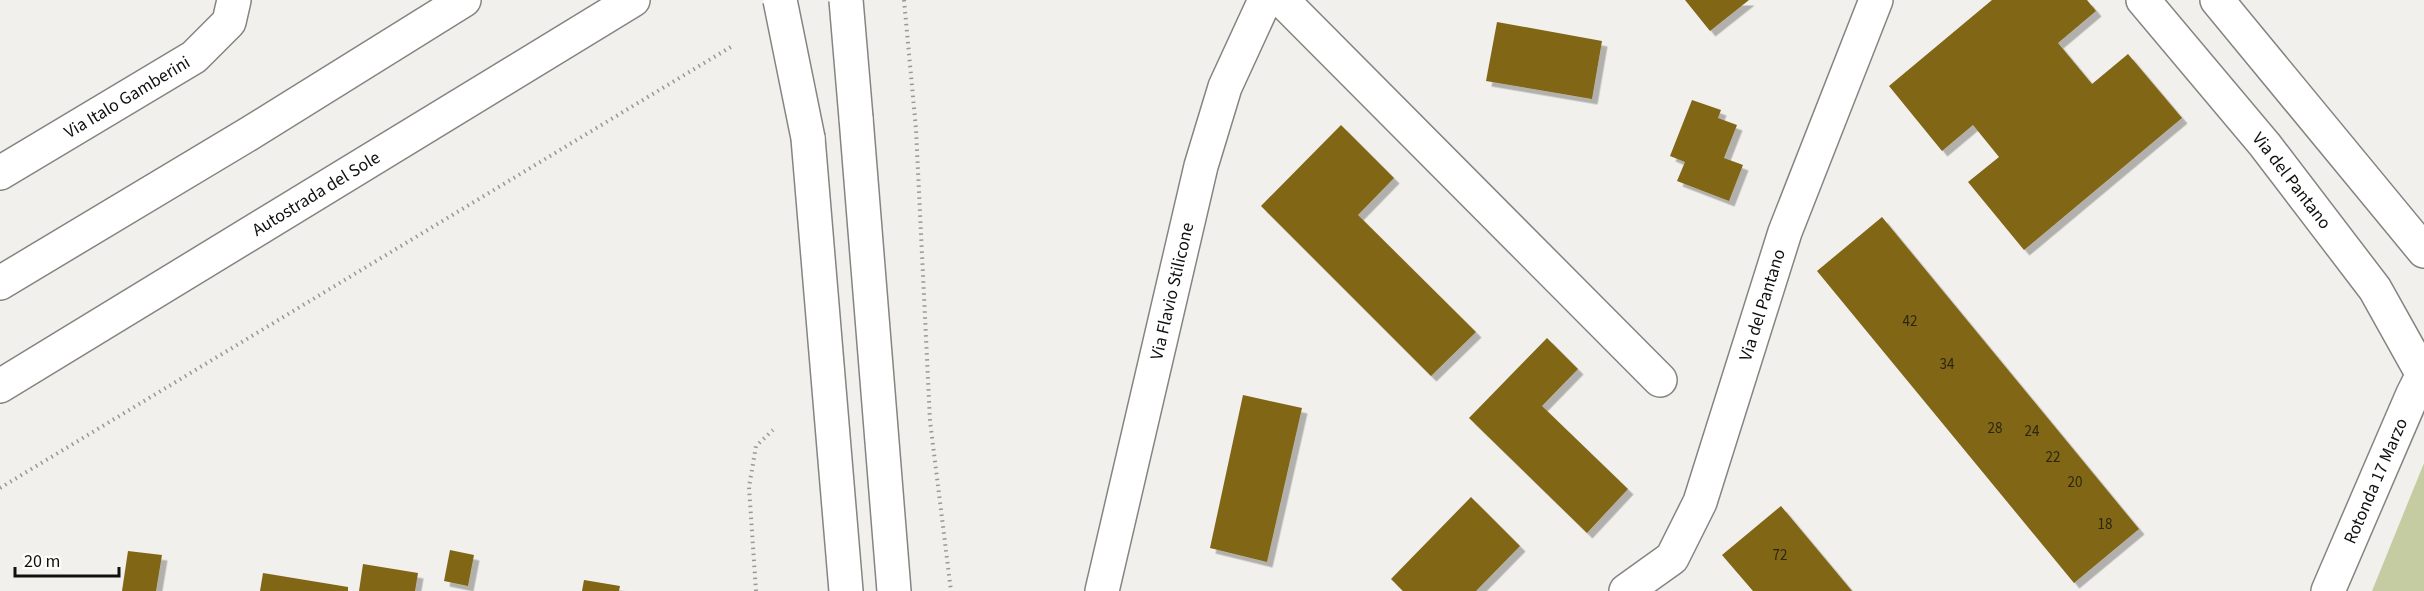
<svg xmlns="http://www.w3.org/2000/svg" width="2424" height="591" viewBox="0 0 2424 591" font-family="'Source Sans 3',sans-serif">
<defs>
<filter id="shadow"><feDropShadow dx="5.5" dy="5.5" stdDeviation="0" flood-color="#0004"/></filter>
</defs>
<rect width="100%" height="100%" fill="#f1f0ec"/>
<path fill="#c6cca1" d="M2424,463V591H2372Z"/>
<path fill="#816619" filter="url(#shadow)" d="M1685,0H1749L1710,31Z
M1992,0H2087L2096,11L2058,43L2092,84L2128,54L2182,118L2024,250L1968,182L1999,157L1973,125L1942,151L1889,86Z
M1497,22L1602,41L1592,99L1486,81Z
M1692,100L1721,110L1718,118L1737,125L1724,158L1743,165L1729,201L1677,181L1685,162L1670,156Z
M1341,125L1394,178L1358,215L1476,332L1431,376L1261,206Z
M1882,217L2139,529L2074,583L1817,271Z
M1547,338L1578,369L1542,406L1628,489L1587,533L1469,418Z
M1243,395L1302,408L1267,562L1210,548Z
M1471,497L1520,546L1476,591H1403L1391,579Z
M1781,506L1852,591H1753L1722,555Z
M450,550L474,555L468,586L444,581Z
M128,551L162,555L156,591H122Z
M363,564L418,573L415,591H359Z
M263,573L348,587V591H260Z
M584,580L620,586L619,591H582Z"/>
<g fill="none" stroke-linecap="round" stroke-linejoin="round">
<defs>
<g id="street">
<path d="M1282,0L1660,380"/>
<path id="s1" d="M2143,0L2265,145L2375,289L2423,375"/>
<path d="M2217,0L2424,251"/>
<path id="s2" d="M0,173L194,57L229,22L234,0"/>
<path id="s3" d="M1102,591L1201,166L1225,87L1265,0"/>
<path id="s4" d="M1626,591L1672,558L1700,502L1785,232L1876,0"/>
</g>
<g id="secondary">
<path id="s5" d="M2328,591L2412,396L2424,372"/>
</g>
<g id="highway">
<path d="M856,118L894,591"/>
<path d="M808,138L846,591"/>
<path d="M0,283L247,135L464,0"/>
<path id="s6" d="M0,386L633,0"/>
</g>
</defs>
<use href="#street" stroke="#868480" stroke-width="36"/>
<use href="#secondary" stroke="#868480" stroke-width="36"/>
<use href="#highway" stroke="#868480" stroke-width="36"/>
<path stroke="#989895" stroke-width="4" stroke-dasharray="1.5 4.5" stroke-linecap="butt" d="M904,0L916,129L930,421L951,591
M0,488L734,45
M756,591L749,487L756,446L773,430"/>
<use href="#street" stroke="#fff" stroke-width="33"/>
<use href="#secondary" stroke="#fff" stroke-width="33"/>
<use href="#highway" stroke="#fff" stroke-width="33"/>
<defs>
<path id="highway-bridge" d="M780,0L808,138
M846,0L856,118"/>
</defs>
<use href="#highway-bridge" stroke="#868480" stroke-width="36" stroke-linecap="butt"/>
<use href="#highway-bridge" stroke="#fff" stroke-width="33"/>
</g>
<g text-anchor="middle" dominant-baseline="central" stroke-width="6" stroke-linejoin="round" paint-order="stroke">
<g font-size="15" fill="#2c2611">
<text x="1910" y="321">42</text>
<text x="1947" y="364">34</text>
<text x="1995" y="428">28</text>
<text x="2032" y="431">24</text>
<text x="2053" y="457">22</text>
<text x="2075" y="482">20</text>
<text x="2105" y="524">18</text>
<text x="1780" y="555">72</text>
</g>
<g font-size="18" fill="#10100e" stroke="#fffdf9">
<text stroke="none"><textPath href="#s2" startOffset="148">Via Italo Gamberini</textPath></text>
<text stroke="none"><textPath href="#s1" startOffset="234">Via del Pantano</textPath></text>
<text stroke="none"><textPath href="#s6" startOffset="370">Autostrada del Sole</textPath></text>
<text stroke="none"><textPath href="#s3" startOffset="308">Via Flavio Stilicone</textPath></text>
<text stroke="none"><textPath href="#s4" startOffset="326">Via del Pantano</textPath></text>
<text stroke="none"><textPath href="#s5" startOffset="120">Rotonda 17 Marzo</textPath></text>
</g>
</g>
<path d="M15 567v9h104v-9" fill="none" stroke="#10100e" stroke-width="3"/>
<text x="24" y="567" font-size="18" fill="#10100e" stroke="#fffdf9" stroke-width="4.5" paint-order="stroke">20 m</text>
</svg>
